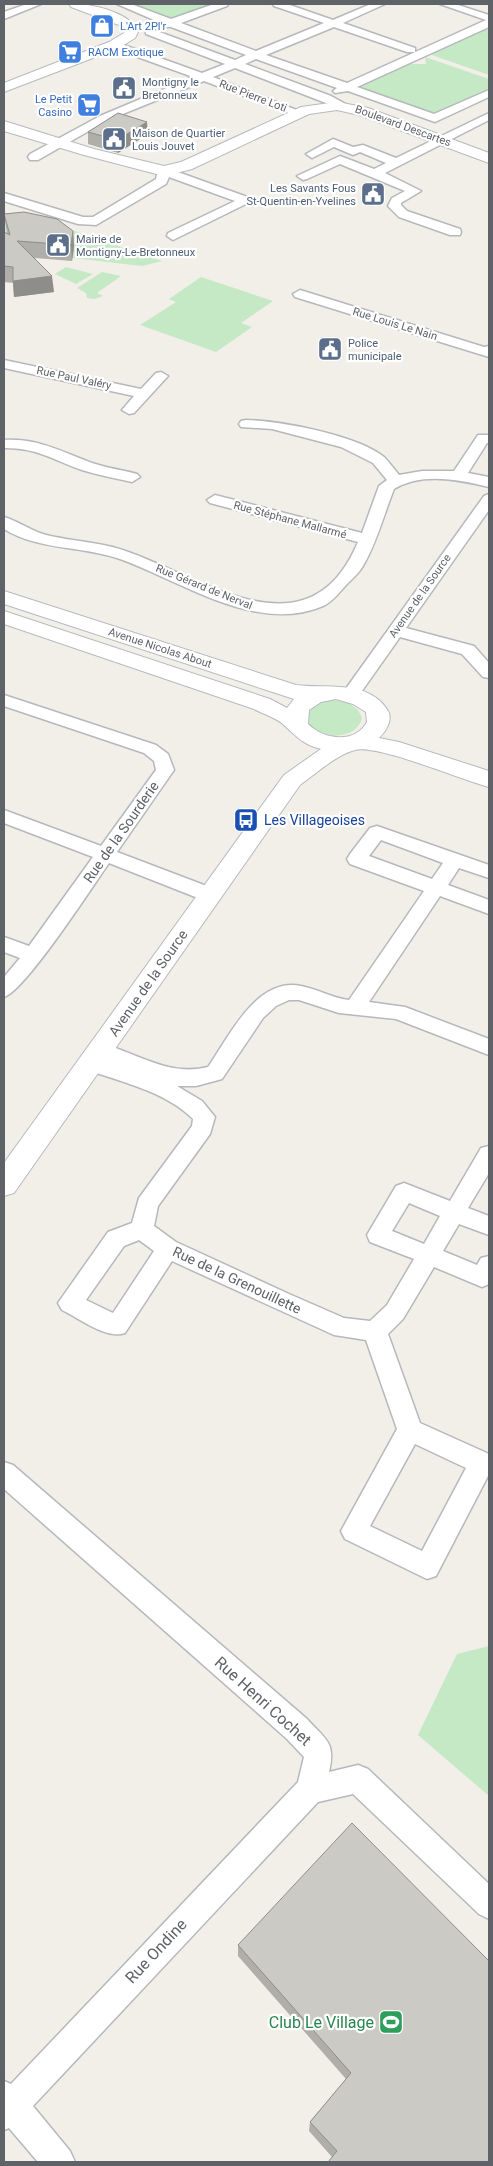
<svg xmlns="http://www.w3.org/2000/svg" width="493" height="2166" viewBox="0 0 493 2166" font-family="Roboto,sans-serif">
<rect width="100%" height="100%" fill="#f1efe8"/>
<path fill="#c5e8c5" d="M129,4H217L177,20Z
M489,28V75L429,54Z
M425,57L489,79V90L440,113L429,114L359,87L409,64H426Z
M42,220L162,261L142,266L73,258V253L6,230L7,232L4,233V221Z
M66,267L93,274L76,284L55,274Z
M102,272L121,276L97,293L103,296L94,299L87,298L86,293L77,288Z
M201,277L273,301L241,323L252,327L216,352L140,325L176,302L169,299Z
M329,700C343,701 357,703 362,718C356,742 319,739 307,722L308,711L320,702Z
M489,1646V1796L418,1735L457,1654Z"/>
<g fill="none" stroke-linecap="round" stroke-linejoin="round">
<defs>
<path id="street" d="M27,4H41L4,19V12Z
M117,4H131L171,19L214,4H228L227,6L181,23L256,51L324,23L274,6L273,4H287L333,20L371,4H385L343,23L415,48V52H407L334,27L266,55L347,83L486,20L440,4H455L489,15V27L357,87L434,114L489,90V97L435,122L348,91L335,93L333,91L337,88L256,59L245,64L331,96L349,106L343,109L339,108L235,68L213,77L304,113L302,115H294L204,81L108,120L38,160H30L28,157L30,154L100,116L193,77L110,47V43H118L202,73L225,64L146,34V30H154L235,60L246,55L171,27H161V23Z
M489,113V120L385,173L421,191L401,203V205L407,211L460,229L461,232L460,235H450L399,217L388,206L392,198L405,191L340,164L307,179L303,180L297,176L340,156L374,169L386,163L360,152L353,155L334,147L312,158L306,154L333,139L353,147L363,145L396,158Z
M164,167L250,198L252,201L173,240L167,236L168,233L235,201L169,177L166,184L96,225L78,224L4,201V193L83,217H93L156,179L158,171Z
M300,290L484,347L489,346V357L295,297L293,294Z
M4,360L141,389L156,373L161,372L168,376L134,413L129,414L122,410L134,396L4,368Z
M246,420C281,421 357,435 384,457C389,462 394,469 399,475L422,471H454L478,435H489V443H487L468,473L489,477V487C459,480 422,472 394,489C384,514 377,542 363,566C359,573 353,578 348,583C340,591 333,602 323,606C255,635 179,579 117,558C80,546 38,550 4,529V517C18,521 31,531 46,535C74,542 104,542 131,553C210,582 310,656 358,542L210,503L207,500L215,495L362,533L379,486L387,480L373,463L341,447L272,429L241,427L239,424L241,421Z
M4,440C38,438 62,452 92,463C107,468 122,470 137,474L140,477L132,482C115,478 98,475 82,470C51,459 38,448 4,448Z
M489,494V510L406,628L474,646L489,663V678L483,677L462,654L400,637L357,698H345L342,694L345,690L484,496Z
M4,695L156,745L168,754L174,770L117,852L217,890L220,895L217,900L210,902L203,900L109,863C92,887 25,991 4,997V977L20,958L4,952V937L29,946L93,857L4,823V810L101,846L156,770L154,761L144,753L4,706Z
M377,826L489,865V878L459,868L448,885L489,900V914L440,896L369,1002L405,1007L489,1039V1055L396,1019L339,1013L299,1000H289L276,1006L263,1018L222,1079L196,1086H177L202,1101L215,1117L210,1134L158,1206L154,1226L176,1242L289,1294L344,1318L370,1321L387,1305L414,1259L370,1242L367,1235L396,1186L404,1183L450,1201L481,1148L489,1146V1173L468,1208L489,1216V1235L459,1224L443,1251L477,1265L481,1258L489,1256V1284L482,1287L434,1267L403,1319L388,1334L420,1423L489,1454V1474L436,1576L427,1579L345,1539L341,1531L397,1429L366,1340L334,1335L172,1261L125,1333C107,1340 79,1318 62,1310L58,1303L108,1232L132,1223L139,1198L192,1126L193,1119C165,1091 121,1082 85,1069L81,1063L85,1057L92,1055L90,1051L93,1045L100,1043C137,1053 169,1077 208,1067C229,1037 256,977 301,986C318,989 332,998 349,1000L424,891L350,864L347,859L350,854L370,828ZM381,840L443,863L432,879L369,856ZM409,1203L440,1216L424,1244L392,1231ZM139,1240L154,1251L113,1313L86,1300L124,1246ZM415,1444L466,1468L422,1551L370,1526Z
M4,1462L13,1465L307,1719C326,1740 336,1742 329,1772L358,1765L368,1769L489,1884V1919L479,1914L353,1794L318,1802L33,2106L70,2151L75,2162H38L9,2128L4,2130V2081L11,2084L298,1782L304,1757L287,1739L4,1489Z"/>
<path id="secondary" d="M69,4C91,3 125,11 139,30L135,38L119,48L4,92V83L109,42L124,33L125,31L119,25L71,7Z
M337,102L368,108L489,153V163L359,115L337,110L309,114L192,169L164,176L84,155L4,131V121L94,149L164,166L181,162L301,107Z
M4,591L296,685C326,689 369,679 388,711C393,720 386,731 379,738L399,742L489,771V787C462,780 377,744 355,750C338,754 315,774 300,785L14,1193L4,1196V1163L284,775L321,749C304,745 297,737 285,726C278,718 263,714 254,709L4,624V611L270,699L287,708L294,699L4,604ZM336,699L353,704L366,712L367,722C355,744 324,740 308,724L309,710L321,702Z"/>
</defs>
<use href="#street" stroke="#b5b8bc" stroke-width="3"/>
<use href="#secondary" stroke="#b6babf" stroke-width="2"/>
<use href="#street" fill="#fff" fill-rule="evenodd"/>
<use href="#secondary" fill="#fff" fill-rule="evenodd"/>
</g>
<path fill="#afaea9" d="M88,132L148,134L118,153L88,144Z
M4,214L73,231L74,247L72,261L35,258L54,292L14,297L13,283L4,282V232L7,233Z
M238,1945L489,1961L332,2157L309,2131L310,2122L346,2079L238,1956Z"/>
<path fill="#8f8d8a" d="M147,122L148,134L118,153L117,140Z
M73,231L74,247L72,261L71,245Z
M52,276L54,292L14,297L13,281Z"/>
<path fill="#cccac5" stroke="#8f8d8a" d="M118,113L147,122L117,140L88,132Z
M24,212L57,219L73,231L71,245L17,241L52,276L13,281V267L4,266V232L10,235L4,214Z
M352,1823L489,1961V2162H328L337,2151L310,2122L351,2073L238,1945Z"/>
<defs>
<symbol id="shop-square" viewBox="-11 -11 22 22"><rect x="-9" y="-9" width="18" height="18" rx="4" fill="#3f7fe0" stroke="#fff"/><path d="M-5-2.5h2.3a2.7 3.5 0 0 1 5.4 0H5L5.5 6h-11ZM-1.5-2.5h3a1.5 2.3 0 0 0-3 0Z" fill="#fff"/></symbol>
<symbol id="supermarket-square" viewBox="-11 -11 22 22"><rect x="-9" y="-9" width="18" height="18" rx="4" fill="#3f7fe0" stroke="#fff"/><path d="M-6-5.5h2.5l.6 2H6L4.5 2H-2.5L-4.4-4H-6ZM-1.5 3.2a1.3 1.3 0 1 0 .1 0ZM3 3.2a1.3 1.3 0 1 0 .1 0Z" fill="#fff"/></symbol>
<symbol id="civic-square" viewBox="-11 -11 22 22"><rect x="-9" y="-9" width="18" height="18" rx="4" fill="#5c6f8a" stroke="#fff"/><path d="M-.6-6.5H3V-4.5H.6V-3L4-1V1h2V6H-6V1h2V-1L-.6-3ZM-1.2 2.5V6h2.4V2.5Z" fill="#fff"/></symbol>
<symbol id="bus-square" viewBox="-11 -11 22 22"><rect x="-9" y="-9" width="18" height="18" rx="4" fill="#1a4fb4" stroke="#fff"/><path d="M-5-6H5V4H4V6H2V4H-2V6H-4V4H-5ZM-3.5-4V0h7V-4ZM-3.5 1.2v1.5H-2V1.2ZM2 1.2v1.5H3.5V1.2Z" fill="#fff"/></symbol>
<symbol id="stadium-square" viewBox="-11 -11 22 22"><rect x="-9" y="-9" width="18" height="18" rx="4" fill="#2e9e5b" stroke="#fff"/><path d="M0-5a6.5 5 0 1 0 0 10a6.5 5 0 1 0 0-10ZM-3.5-1.8h7v3.6h-7Z" fill="#fff"/></symbol>
</defs>
<g fill-rule="evenodd">
<use href="#shop-square" x="88" y="12" width="28" height="28"/>
<use href="#supermarket-square" x="56" y="38" width="28" height="28"/>
<use href="#civic-square" x="110" y="74" width="28" height="28"/>
<use href="#supermarket-square" x="75" y="91" width="28" height="28"/>
<use href="#civic-square" x="100" y="125" width="28" height="28"/>
<use href="#civic-square" x="359" y="180" width="28" height="28"/>
<use href="#civic-square" x="44" y="231" width="28" height="28"/>
<use href="#civic-square" x="316" y="335" width="28" height="28"/>
<use href="#bus-square" x="232" y="806" width="28" height="28"/>
<use href="#stadium-square" x="377" y="2008" width="28" height="28"/>
</g>
<g text-anchor="middle" dominant-baseline="central" stroke-width="4.5" stroke-linejoin="round" paint-order="stroke">
<g font-size="11" fill="#366cbe" stroke="#fff" text-anchor="start">
<text x="120" y="26">L'Art 2Pl'r</text>
<text x="88" y="52">RACM Exotique</text>
<text x="72" y="99" text-anchor="end">Le Petit<tspan x="72" dy="13">Casino</tspan></text>
</g>
<g font-size="11" fill="#4e5e75" stroke="#fff" text-anchor="start">
<text x="142" y="82">Montigny le<tspan x="142" dy="13">Bretonneux</tspan></text>
<text x="132" y="133">Maison de Quartier<tspan x="132" dy="13">Louis Jouvet</tspan></text>
<text x="356" y="188" text-anchor="end">Les Savants Fous<tspan x="356" dy="13">St-Quentin-en-Yvelines</tspan></text>
<text x="76" y="239">Mairie de<tspan x="76" dy="13">Montigny-Le-Bretonneux</tspan></text>
<text x="348" y="343">Police<tspan x="348" dy="13">municipale</tspan></text>
</g>
<g font-size="11" fill="#5f6368" stroke="#fff">
<text transform="translate(253 96) rotate(21)">Rue Pierre Loti</text>
<text transform="translate(403 126) rotate(20)">Boulevard Descartes</text>
<text transform="translate(395 324) rotate(17)">Rue Louis Le Nain</text>
<text transform="translate(74 378) rotate(12)">Rue Paul Valéry</text>
<text transform="translate(290 520) rotate(15)">Rue Stéphane Mallarmé</text>
<text transform="translate(204 587) rotate(22)">Rue Gérard de Nerval</text>
<text transform="translate(420 596) rotate(-55)">Avenue de la Source</text>
<text transform="translate(160 648) rotate(18)">Avenue Nicolas About</text>
</g>
<g font-size="14" fill="#164399" stroke="#fff" text-anchor="start">
<text x="264" y="820">Les Villageoises</text>
</g>
<g font-size="14" fill="#5f6368" stroke="#fff">
<text transform="translate(121 832) rotate(-55)">Rue de la Sourderie</text>
<text transform="translate(148 983) rotate(-55)">Avenue de la Source</text>
<text transform="translate(237 1280) rotate(25)">Rue de la Grenouillette</text>
</g>
<g font-size="16" fill="#5f6368" stroke="#fff">
<text transform="translate(263 1701) rotate(42)">Rue Henri Cochet</text>
<text transform="translate(156 1951) rotate(-47)">Rue Ondine</text>
</g>
<g font-size="16" fill="#27864d" stroke="#fff" text-anchor="end">
<text x="374" y="2022">Club Le Village</text>
</g>
</g>
<rect width="493" height="2166" fill="none" stroke="#5f6368" stroke-width="10"/>
</svg>
